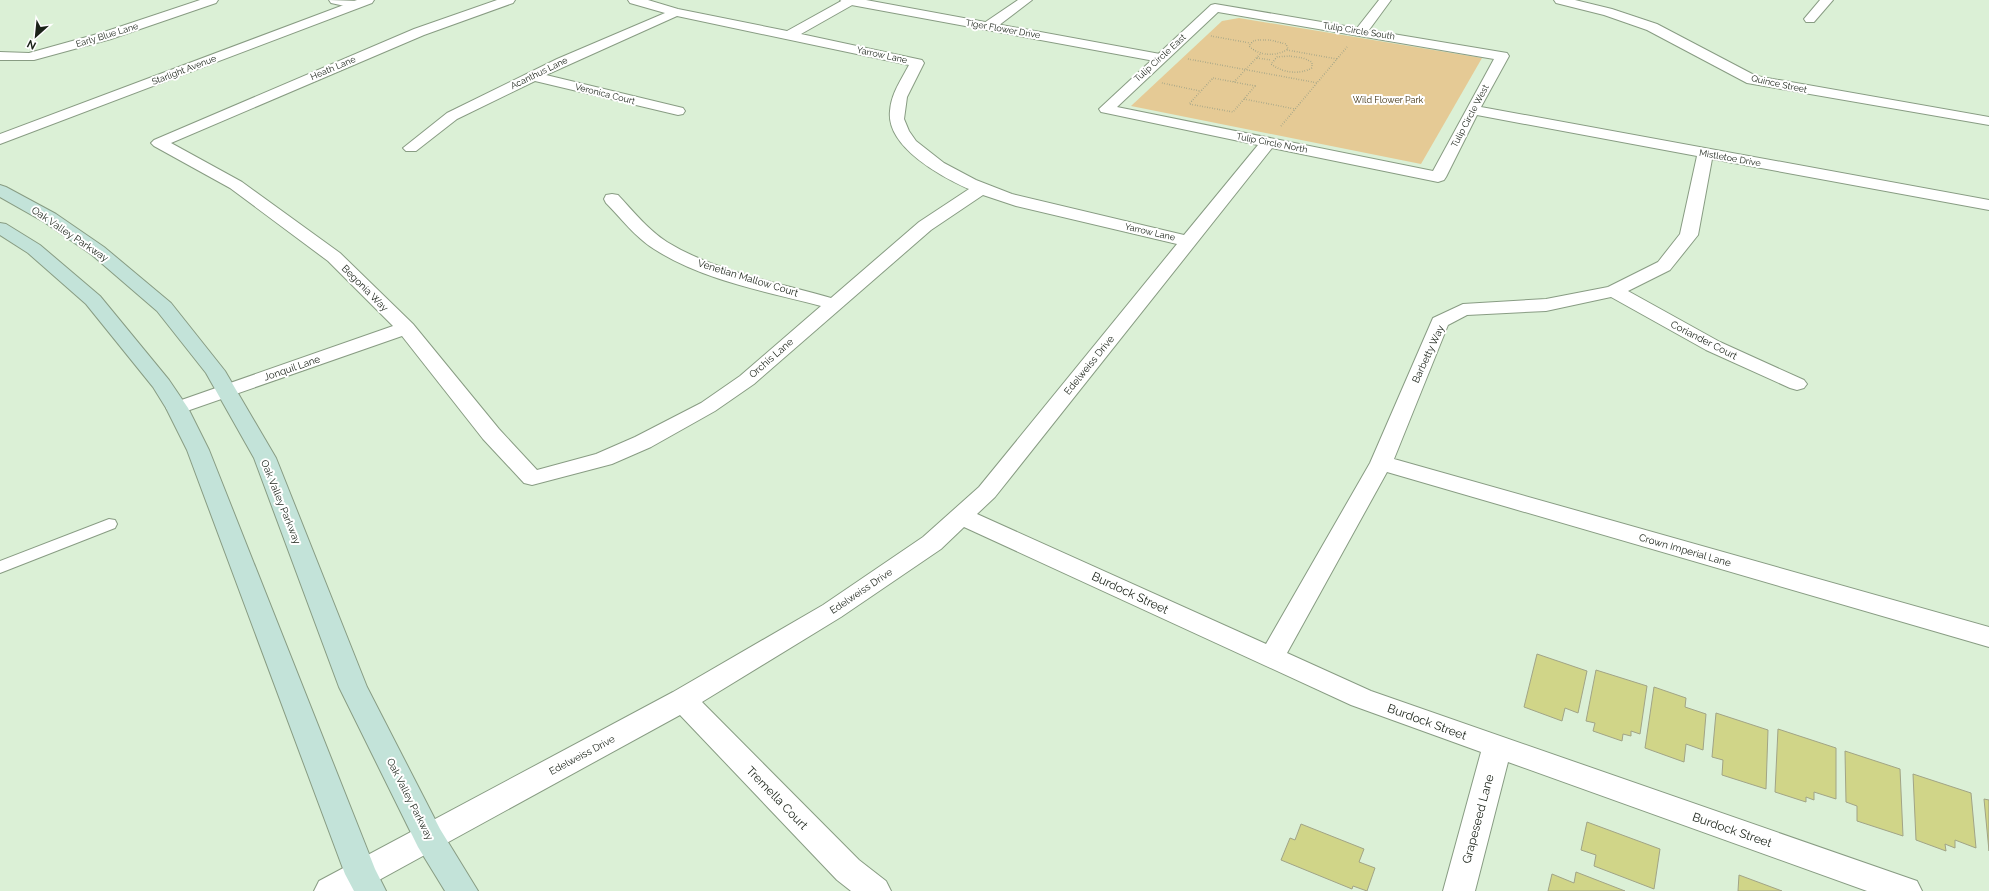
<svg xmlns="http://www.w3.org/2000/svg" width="1989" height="891" viewBox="0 0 1989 891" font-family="Raleway,sans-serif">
<rect width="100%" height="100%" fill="#dbf0d6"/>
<path fill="#e5ca95" d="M1239,18L1482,58L1421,164L1131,106L1222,21Z"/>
<path fill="#d0d588" stroke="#a1a486" d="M1537,654L1587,671L1578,713L1565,708L1562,721L1524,707Z
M1596,670L1647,686L1640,734L1631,731V736L1623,734L1622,741L1593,731L1595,723L1586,721Z
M1654,687L1686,698L1685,707L1706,714L1703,750L1686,744L1684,762L1645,748Z
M1716,713L1768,730L1766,789L1722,775L1723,760L1712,757Z
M1778,729L1836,748V799L1814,792V800L1806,797V802L1775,792Z
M1845,751L1900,769L1903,836L1857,821V806L1846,802Z
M1913,774L1971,793L1976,848L1955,840V848L1945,844L1946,851L1916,840Z
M1984,799L1989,800V851Z
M1587,822L1660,849L1654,889L1594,866L1596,855L1581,850Z
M1301,824L1364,849L1359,862L1375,868L1367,891L1353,886L1352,889L1281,860L1290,838L1295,840Z
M1576,872L1625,891H1548L1552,874L1574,883Z
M1739,875L1782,891H1738Z"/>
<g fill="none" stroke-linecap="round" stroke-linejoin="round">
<defs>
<path id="service" d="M109,519L115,520L117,524L115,528L0,573V561Z"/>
<path id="minor" d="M200,0H218L216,3L111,39L34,60H0V52L29,53L101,33Z
M329,0L358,1L360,4L354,8L331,3Z
M497,0H515L513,3L424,35L171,143L242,182L340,253L413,324L499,429L537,470L596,454L635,437L701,403L740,376L821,306C765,291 704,281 654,249C635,237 621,218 606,203L604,199L606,195L612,194L618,195C633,211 648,230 667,242C716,272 776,282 831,298L919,222L969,189C942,177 886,147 890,111C891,94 901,80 909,65L677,16L546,75L683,108L685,111L683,114L678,115L535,81L457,119L416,151H406L403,148L447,113L557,59L665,13L630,3L628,0H648L678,9L787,31L843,0H855L854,4L801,34L922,60L924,63L907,97L904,119L909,131L916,141L944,163L976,180L1012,194L1184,235L1258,145L1106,113L1101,112L1099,109L1211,5L1215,4L1357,28L1379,0H1391L1369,30L1507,53L1509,56L1481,107L1989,200V210L1712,159L1698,235L1670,270L1628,291L1720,342L1804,380L1807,384L1804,388L1797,390L1790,388L1706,350L1611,297L1546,311L1467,315L1448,325L1394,459L1989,627V647L1387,472L1287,653L1371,691L1917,881L1922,891H1867L1508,762L1475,891H1443L1481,752L1351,705L964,527L941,549L841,617L702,702L859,860L886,881L891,891H851L837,880L680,715L359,891H314L319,881L673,692L823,605L923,537L979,487L1177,244L1016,206L983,195L931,230L754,384L715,411L651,447L612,464L532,485L524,483L483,439L402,336L184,412L177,414L170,412L166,408L170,404L393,326L328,261L230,188L154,146L151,143L154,140L414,29ZM1218,12L1494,59L1433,171L1117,107ZM1477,115L1697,156L1680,234L1658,262L1608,287L1546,299L1463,304L1433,318L1370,463L1266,644L977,514L995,497L1272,148L1438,182L1444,180L1446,177Z
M1018,0H1032L994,29H984L983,26L984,23Z
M1554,0H1575L1612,9L1657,24L1756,76L1989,117V125L1747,83L1647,30L1604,15L1556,3Z
M1820,0H1833L1814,22H1806L1804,19Z"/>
<path id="tertiary" d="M357,0H374L372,3L0,144V134Z
M840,0H866L1160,54L1165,55L1167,58L1165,61L1160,62L846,4Z"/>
<path id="secondary" d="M0,185L6,187L56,214L104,247L171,303L225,371L276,458L367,687L440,829L478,891H445L418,847L339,687L254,458L206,373L157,311L92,255L44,222L0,197Z
M0,223L6,224L40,245L100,296L169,380L188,408L209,450L375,869L386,891H354L345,874L187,450L166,408L153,387L86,304L28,253L0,235Z"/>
</defs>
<use href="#service" stroke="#889c83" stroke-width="2"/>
<use href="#minor" stroke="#889c83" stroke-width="2"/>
<use href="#tertiary" stroke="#889c83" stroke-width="2"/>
<use href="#secondary" stroke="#889c83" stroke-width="2"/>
<path stroke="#849380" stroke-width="1.5" stroke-dasharray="0.5 2" stroke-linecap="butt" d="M1211,36L1250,43
M1258,40H1270L1286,44L1288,49C1276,57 1259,56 1249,46L1253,41Z
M1287,50L1337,59
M1289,56L1303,58L1312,62V68C1299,75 1283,73 1271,64L1277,57Z
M1257,58L1271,60
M1188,59L1318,83
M1213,78L1255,86L1233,112L1189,104Z
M1234,82L1261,53
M1162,83L1200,91
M1244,99L1295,109
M1281,126L1347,47"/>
<use href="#service" fill="#fff" fill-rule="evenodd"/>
<use href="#minor" fill="#fff" fill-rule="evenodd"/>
<use href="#tertiary" fill="#fff" fill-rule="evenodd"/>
<use href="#secondary" fill="#c3e3d9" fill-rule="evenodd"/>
</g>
<g text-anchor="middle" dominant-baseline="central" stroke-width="4" stroke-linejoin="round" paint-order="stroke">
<g font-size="9" fill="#1a2218" stroke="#fff">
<text transform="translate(1003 29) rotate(10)">Tiger Flower Drive</text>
<text transform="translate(1359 31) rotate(9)">Tulip Circle South</text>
<text transform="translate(107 35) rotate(-17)">Early Blue Lane</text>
<text transform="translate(882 55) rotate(12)">Yarrow Lane</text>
<text transform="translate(1160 58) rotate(-42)">Tulip Circle East</text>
<text transform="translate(333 68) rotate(-23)">Heath Lane</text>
<text transform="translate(184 70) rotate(-21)">Starlight Avenue</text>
<text transform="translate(539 73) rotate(-26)">Acanthus Lane</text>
<text transform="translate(1779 84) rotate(12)">Quince Street</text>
<text transform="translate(605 94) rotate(14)">Veronica Court</text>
<text transform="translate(1470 116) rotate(-62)">Tulip Circle West</text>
<text transform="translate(1272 143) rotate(11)">Tulip Circle North</text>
<text transform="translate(1730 158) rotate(10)">Mistletoe Drive</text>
<text transform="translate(1150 232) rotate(13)">Yarrow Lane</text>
</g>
<g font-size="9" fill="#3b2d0c" stroke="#fff">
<text x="1388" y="100">Wild Flower Park</text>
</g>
<g font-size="10" fill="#1a2218" stroke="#fff">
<text transform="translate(70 234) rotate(34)">Oak Valley Parkway</text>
<text transform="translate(748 278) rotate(17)">Venetian Mallow Court</text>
<text transform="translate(365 288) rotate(45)">Begonia Way</text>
<text transform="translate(1704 340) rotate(27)">Coriander Court</text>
<text transform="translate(1428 354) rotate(-65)">Barbetty Way</text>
<text transform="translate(771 358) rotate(-41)">Orchis Lane</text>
<text transform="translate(1089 365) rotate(-51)">Edelweiss Drive</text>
<text transform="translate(292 368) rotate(-19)">Jonquil Lane</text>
<text transform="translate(281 502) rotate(68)">Oak Valley Parkway</text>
<text transform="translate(1685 550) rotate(16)">Crown Imperial Lane</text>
<text transform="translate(861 591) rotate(-34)">Edelweiss Drive</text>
<text transform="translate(582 755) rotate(-28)">Edelweiss Drive</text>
<text transform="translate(410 799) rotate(63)">Oak Valley Parkway</text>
</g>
<g font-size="12" fill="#1a2218" stroke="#fff">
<text transform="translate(1130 593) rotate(25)">Burdock Street</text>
<text transform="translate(1427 722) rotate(20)">Burdock Street</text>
<text transform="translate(777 798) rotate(46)">Tremella Court</text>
<text transform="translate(1478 819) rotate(-75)">Grapeseed Lane</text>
<text transform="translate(1732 830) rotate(19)">Burdock Street</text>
</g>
</g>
<g transform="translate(36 36) rotate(207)" stroke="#ffffff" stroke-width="3" paint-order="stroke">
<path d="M0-3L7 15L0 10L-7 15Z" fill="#1a2218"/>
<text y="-6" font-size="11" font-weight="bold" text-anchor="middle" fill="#1a2218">N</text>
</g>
</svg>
